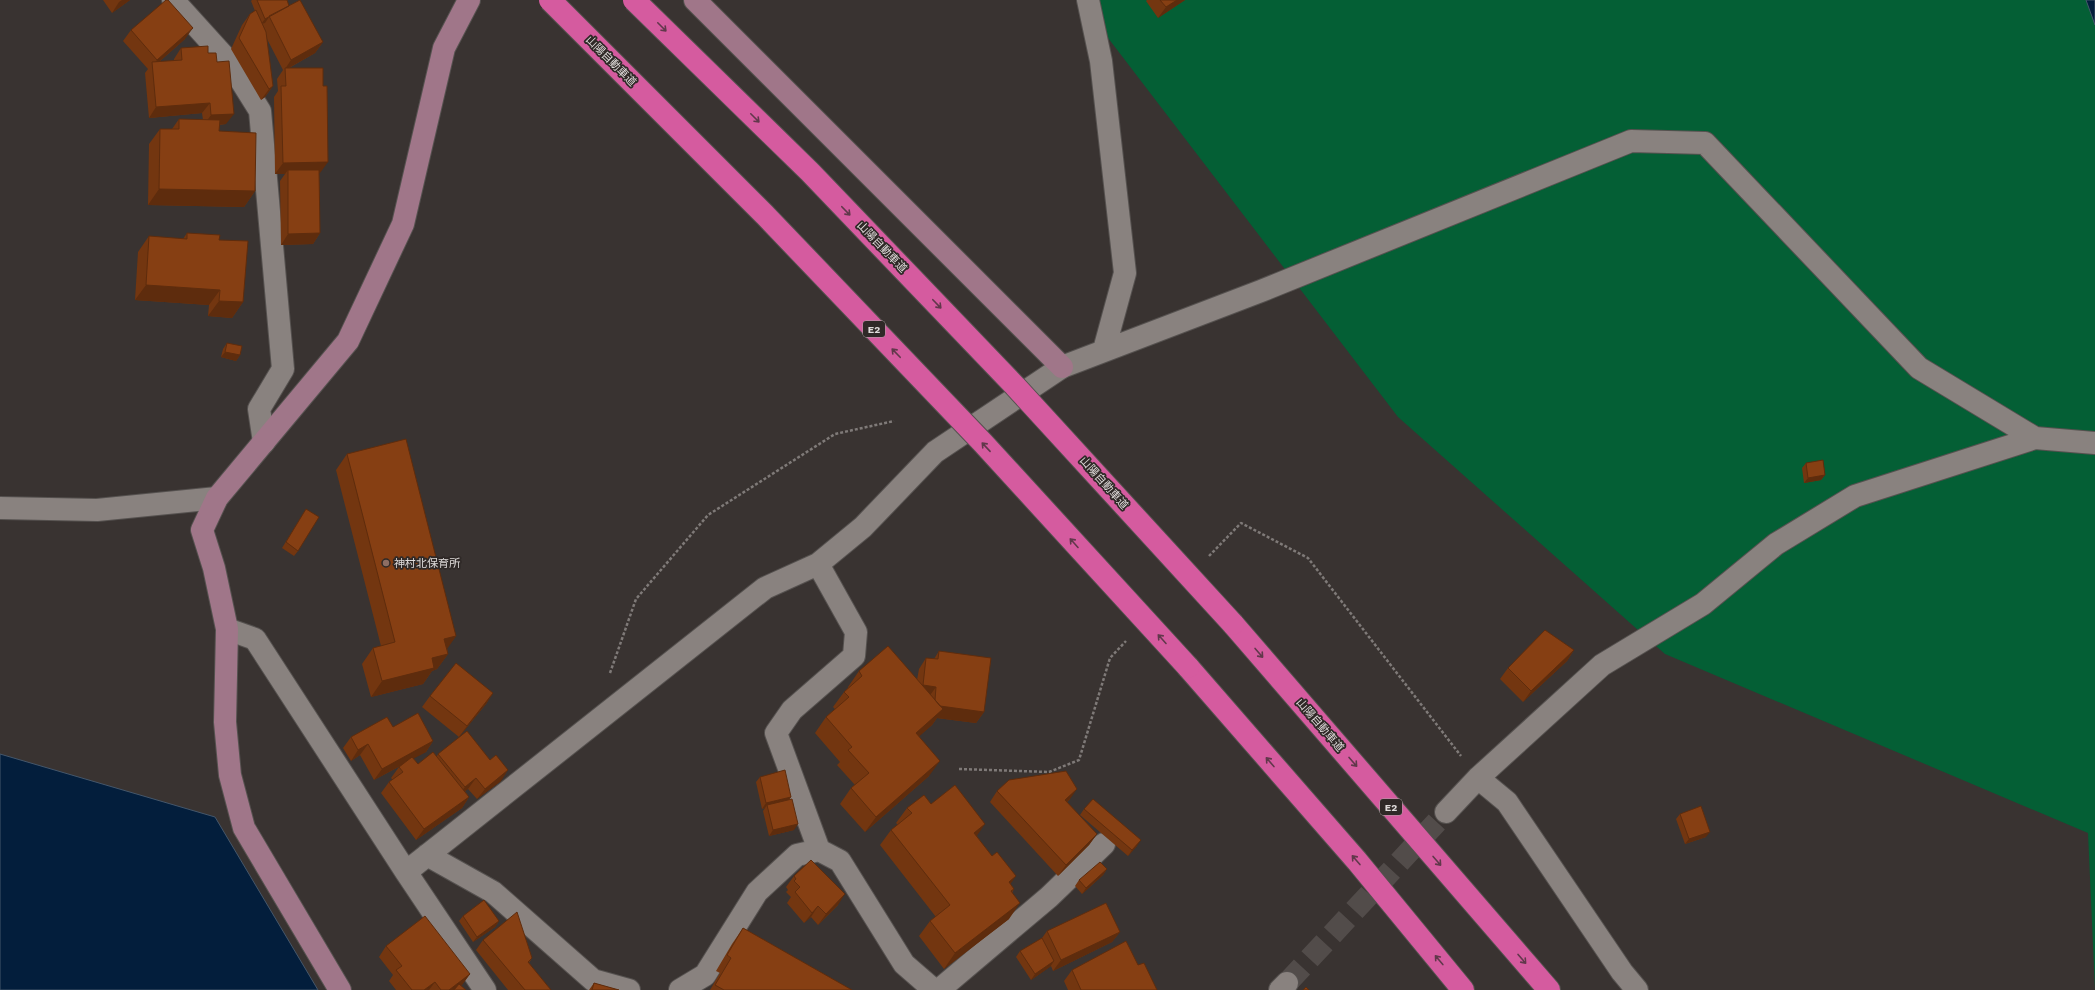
<svg xmlns="http://www.w3.org/2000/svg" width="2095" height="990" viewBox="0 0 2095 990" font-family="'Work Sans','Noto Sans JP',sans-serif">
<rect width="100%" height="100%" fill="#393331"/>
<path fill="#045f35" d="M1079,0H2095V990L2088,833L1665,654L1398,417Z"/>
<path fill="#031e3c" stroke="#45576b" d="M2086,0H2095V25Z
M0,754L215,817L318,990H0Z"/>
<g fill="none" stroke-linecap="round" stroke-linejoin="round">
<path stroke="#524c4a" stroke-width="22" stroke-dasharray="22 11" stroke-linecap="butt" d="M1287,983L1446,812"/>
<defs>
<path id="street" d="M173,0L230,63L260,111L283,369L259,409L264,442
M1088,0L1101,61L1125,273L1104,350
M0,508L97,510L217,498
M818,564L856,632L854,656L792,710L776,733L819,850
M227,629L255,639L406,872L485,990
M1478,778L1507,802L1622,972L1637,990
M1446,812L1478,778L1602,665L1703,604L1776,544L1855,496L2035,438
M427,855L493,892L593,980L629,990
M406,872L765,588L818,564L863,527L935,452L1062,367L1261,291L1631,141L1705,143L1919,368L2035,438L2095,443
M680,990L705,975L757,892L797,855L819,850L840,861L904,964L934,990
M939,990L1049,897L1104,844
M1280,990L1287,983"/>
<path id="secondary" d="M695,0L1062,367
M340,990L244,828L230,775L225,722L227,629L214,568L202,530L217,498L348,341L403,224L444,48L469,0"/>
<path id="highway" d="M1233,624L1549,990
M1188,667L1357,861L1463,990"/>
</defs>
<use href="#street" stroke="#55514f" stroke-width="24"/>
<use href="#secondary" stroke="#55514f" stroke-width="24"/>
<use href="#highway" stroke="#55514f" stroke-width="24"/>
<path stroke="#7f7a78" stroke-width="2.5" stroke-dasharray="3 2" stroke-linecap="butt" d="M1209,556L1241,523L1308,558L1461,756
M610,673L636,599L708,515L835,434L894,421
M959,769L1049,772L1079,760L1110,658L1126,641"/>
<use href="#street" stroke="#89827f" stroke-width="22"/>
<use href="#secondary" stroke="#a07689" stroke-width="22"/>
<use href="#highway" stroke="#d55b9f" stroke-width="22"/>
<defs>
<path id="highway-bridge" d="M550,0L765,215L983,443L1188,667
M634,0L810,172L1015,386L1233,624"/>
</defs>
<use href="#highway-bridge" stroke="#55514f" stroke-width="24" stroke-linecap="butt"/>
<use href="#highway-bridge" stroke="#d55b9f" stroke-width="22"/>
</g>
<path fill="#733610" d="M103,0H130L112,13Z
M252,0H287L289,6L323,42L315,53L289,68L320,173H319L320,233L313,244L281,245L280,181L285,174H275L274,97L278,91L277,79L283,70L266,37L273,86L265,97L261,100L231,49L242,25L250,14L255,11L251,1Z
M1147,0H1185L1158,18L1146,1Z
M131,30L185,39L159,62L174,61V59L181,48L208,53L217,62L226,124L219,125V131L255,191L244,207L148,205L149,144L160,129H172L179,119L203,120L202,113L149,118L145,73L148,69L123,41Z
M187,233L219,240L243,302L232,318L208,316L209,305L135,300L138,252L149,236L183,239Z
M227,343L240,355L236,361L221,357L223,349Z
M347,454L456,636L447,648L448,654L437,669L432,671L423,684L371,697L362,664L373,648L381,646L336,470Z
M1806,463L1825,475L1821,480L1804,483L1802,468Z
M306,509L298,551L294,556L282,548Z
M1574,650L1567,661L1523,702L1500,679L1508,668Z
M939,651L984,712L976,723L937,718L932,725L919,736L929,776L865,832L840,804L851,788L855,785L837,765L840,762L815,733L826,717L835,709L833,707L844,692L848,688V687L859,671L917,680L919,669L926,658L934,659Z
M493,693L486,704L459,737L422,707L430,696Z
M393,727L433,741L426,752L413,758L418,764L437,756L438,754L501,781L477,799L468,789L465,791L469,797L462,808L416,840L381,793L389,782L393,780L391,778L399,767L404,764L374,780L360,755L351,761L343,748L351,737Z
M760,777L791,797L789,800L794,830L769,836L763,811L765,808L762,809L756,782Z
M997,791L1070,799L1067,802L1097,834L1089,845L1058,876L990,802Z
M931,804L977,836L1014,889L1012,893L1009,919L944,969L919,936L930,921L936,917L880,845L891,830L898,825L896,823L907,808Z
M1084,809L1137,846L1128,856L1080,815Z
M1680,814L1706,837L1685,844L1676,819Z
M1107,869L1103,875L1082,894L1075,886L1079,880Z
M794,876L838,905L818,925L811,917L804,923L787,903L791,897L786,892L788,890L786,887Z
M463,916L499,921L495,927L473,942L459,921Z
M743,928L852,990H710L720,973L716,971L732,944Z
M1047,931L1120,932L1112,942L1053,971L1051,966L1031,980L1016,957L1020,951L1042,938Z
M483,940L532,958L529,963L551,990H508L476,950Z
M386,946L470,974L461,986L466,990H396L389,981L393,975L379,957Z
M1138,965L1157,990H1068L1064,981L1072,970Z
M594,983L619,990H589Z"/>
<path fill="#5e2c0d" d="M122,0H130L112,13L119,2Z
M1177,0H1185L1158,18L1166,7Z
M269,17L265,23L261,24L265,19Z
M193,28L185,39L153,67V65L157,60Z
M323,42L315,53L285,70V69L291,60Z
M273,86L265,97L261,100L269,89Z
M210,103L202,113L149,118L156,107Z
M234,114L226,124L203,126L211,115Z
M328,162L320,173L288,174V170L285,174H275L283,163Z
M159,189L255,191L244,207L148,205Z
M320,233L313,244L281,245L288,234Z
M146,285L220,290L209,305L135,300Z
M219,301L243,302L232,318L208,316Z
M225,352L240,355L236,361L221,357Z
M1825,475L1821,480L1804,483L1808,478Z
M456,636L445,652L444,639Z
M1574,650L1567,661L1523,702L1531,691Z
M448,654L437,669L432,671L423,684L371,697L382,681L432,658Z
M923,685L936,687L928,698L915,696Z
M493,693L486,704L459,737L467,726Z
M934,705L984,712L976,723L937,718L932,725L905,749Z
M433,741L426,752L374,780L382,769Z
M368,744L360,755L351,761L358,750Z
M940,761L929,776L865,832L876,817Z
M508,770L501,781L477,799L485,789Z
M476,778L468,789L457,797L465,787Z
M1077,789L1070,799L1058,811L1065,800Z
M469,797L462,808L416,840L424,829Z
M791,797L787,802L767,805L765,808L762,809L766,803Z
M798,824L794,830L769,836L773,830Z
M985,824L974,840V833Z
M1710,832L1706,837L1685,844L1689,839Z
M1097,834L1089,845L1058,876L1066,865Z
M1141,840L1137,846L1128,856L1132,850Z
M1107,869L1103,875L1082,894L1086,888Z
M1016,876L1005,892L1009,882Z
M845,894L838,905L818,925L826,914Z
M1020,903L1009,919L944,969L955,953Z
M818,906L811,917L804,923L812,913Z
M499,921L495,927L473,942L477,937Z
M1120,932L1112,942L1053,971L1061,960Z
M1054,961L1050,967L1031,980L1035,974Z
M470,974L462,985L455,990H449Z
M435,982L429,990H424Z"/>
<path fill="#863f13" stroke="#5e2c0d" d="M166,0H168L193,28L157,60L131,30Z
M257,0H287L289,6L265,19Z
M300,0L323,42L291,60L269,16Z
M1160,0H1177L1166,7Z
M256,10L266,32L273,86L269,89L239,38L250,14Z
M208,46V53H216L217,62L229,61L234,114L211,115L210,103L156,107L152,62L182,60L181,48Z
M285,68H323V86H327L328,162L283,163L281,86H286Z
M179,119L220,120L219,131L256,133L255,191L159,189L160,129H179Z
M288,170H319L320,233L288,234Z
M187,233L220,235L219,240L248,241L243,302L219,301L220,290L146,285L149,236L187,239Z
M227,343L242,346L240,355L225,352Z
M406,439L456,636L444,639L448,654L432,658L434,668L382,681L373,648L395,642L347,454Z
M1823,460L1825,475L1808,478L1806,463Z
M306,509L319,517L298,551L286,542Z
M1545,630L1574,650L1531,691L1508,668Z
M888,646L943,709L916,733L940,761L876,817L851,788L869,773L848,750L852,747L826,717L849,697L844,692L862,676L859,671Z
M939,651L991,658L984,712L940,706L935,700L936,687L923,685L926,658L938,659Z
M456,663L493,693L467,726L430,696Z
M418,713L433,741L382,769L368,744L358,750L351,737L387,717L393,727Z
M467,731L490,760L496,755L508,770L485,789L476,778L465,787L438,754Z
M433,752L469,797L424,829L389,782L403,772L399,767L412,757L418,764Z
M785,770L791,797L766,803L760,777Z
M1066,771L1077,789L1065,800L1097,834L1066,865L997,791L1009,780Z
M955,785L985,824L974,833L992,856L997,852L1016,876L1009,882L1014,889L1011,891L1020,903L955,953L930,921L950,905L891,830L912,813L907,808L924,795L931,804Z
M792,799L798,824L773,830L767,805Z
M1093,799L1141,840L1132,850L1084,809Z
M1701,806L1710,832L1689,839L1680,814Z
M811,860L845,894L826,914L818,906L812,913L795,892L800,887L794,881L796,879L794,876Z
M1100,862L1107,869L1086,888L1079,880Z
M484,900L499,921L477,937L463,916Z
M1106,903L1120,932L1061,960L1047,931Z
M517,912L532,958L528,962L551,990H525L483,940Z
M425,916L470,974L449,990H441L435,982L424,990H412L396,970L402,966L386,946Z
M743,928L852,990H724L715,985L731,958L727,955Z
M1042,938L1054,961L1035,974L1020,951Z
M1126,941L1138,965L1144,963L1157,990H1081L1072,970Z
M594,983L619,990H592Z
M459,984L466,990H454Z
M1306,987L1309,990H1303Z"/>
<defs><path id="oneway-shaft" d="M-6 0H5M1.5-3L5.5 0L1.5 3" fill="none" stroke-width="1.6" stroke-linecap="round" stroke-linejoin="round"/></defs>
<g stroke="#61384b">
<use href="#oneway-shaft" transform="translate(662 27) rotate(45)"/>
<use href="#oneway-shaft" transform="translate(755 118) rotate(45)"/>
<use href="#oneway-shaft" transform="translate(846 211) rotate(46)"/>
<use href="#oneway-shaft" transform="translate(937 304) rotate(46)"/>
<use href="#oneway-shaft" transform="translate(896 353) rotate(-134)"/>
<use href="#oneway-shaft" transform="translate(986 447) rotate(-133)"/>
<use href="#oneway-shaft" transform="translate(1074 543) rotate(-132)"/>
<use href="#oneway-shaft" transform="translate(1162 639) rotate(-132)"/>
<use href="#oneway-shaft" transform="translate(1259 653) rotate(49)"/>
<use href="#oneway-shaft" transform="translate(1270 762) rotate(-131)"/>
<use href="#oneway-shaft" transform="translate(1353 762) rotate(49)"/>
<use href="#oneway-shaft" transform="translate(1356 860) rotate(-131)"/>
<use href="#oneway-shaft" transform="translate(1437 861) rotate(49)"/>
<use href="#oneway-shaft" transform="translate(1522 959) rotate(49)"/>
<use href="#oneway-shaft" transform="translate(1439 960) rotate(-130)"/>
</g>
<circle fill="#8d6e63" stroke="#2f2927" stroke-width="1.5" cx="386" cy="563" r="4"/>
<g text-anchor="middle" dominant-baseline="central" stroke-width="3.5" stroke-linejoin="round" paint-order="stroke">
<g fill="#2f2927" stroke="#aaa6a4" stroke-width="1">
<rect x="863" y="321" width="22" height="16" rx="3"/>
<rect x="1380" y="799" width="22" height="16" rx="3"/>
</g>
<g font-size="10" font-weight="bold" fill="#dfdbda">
<text x="874" y="329">E2</text>
<text x="1391" y="807">E2</text>
</g>
<g font-size="11" fill="#dfdbda" stroke="#2f2927">
<text transform="translate(611 61) rotate(45)">山陽自動車道</text>
<text transform="translate(882 247) rotate(46)">山陽自動車道</text>
<text transform="translate(1104 483) rotate(48)">山陽自動車道</text>
<text transform="translate(1320 725) rotate(49)">山陽自動車道</text>
</g>
<g font-size="11" fill="#dfdbda" stroke="#2f2927" text-anchor="start">
<text x="394" y="563">神村北保育所</text>
</g>
</g>
</svg>
